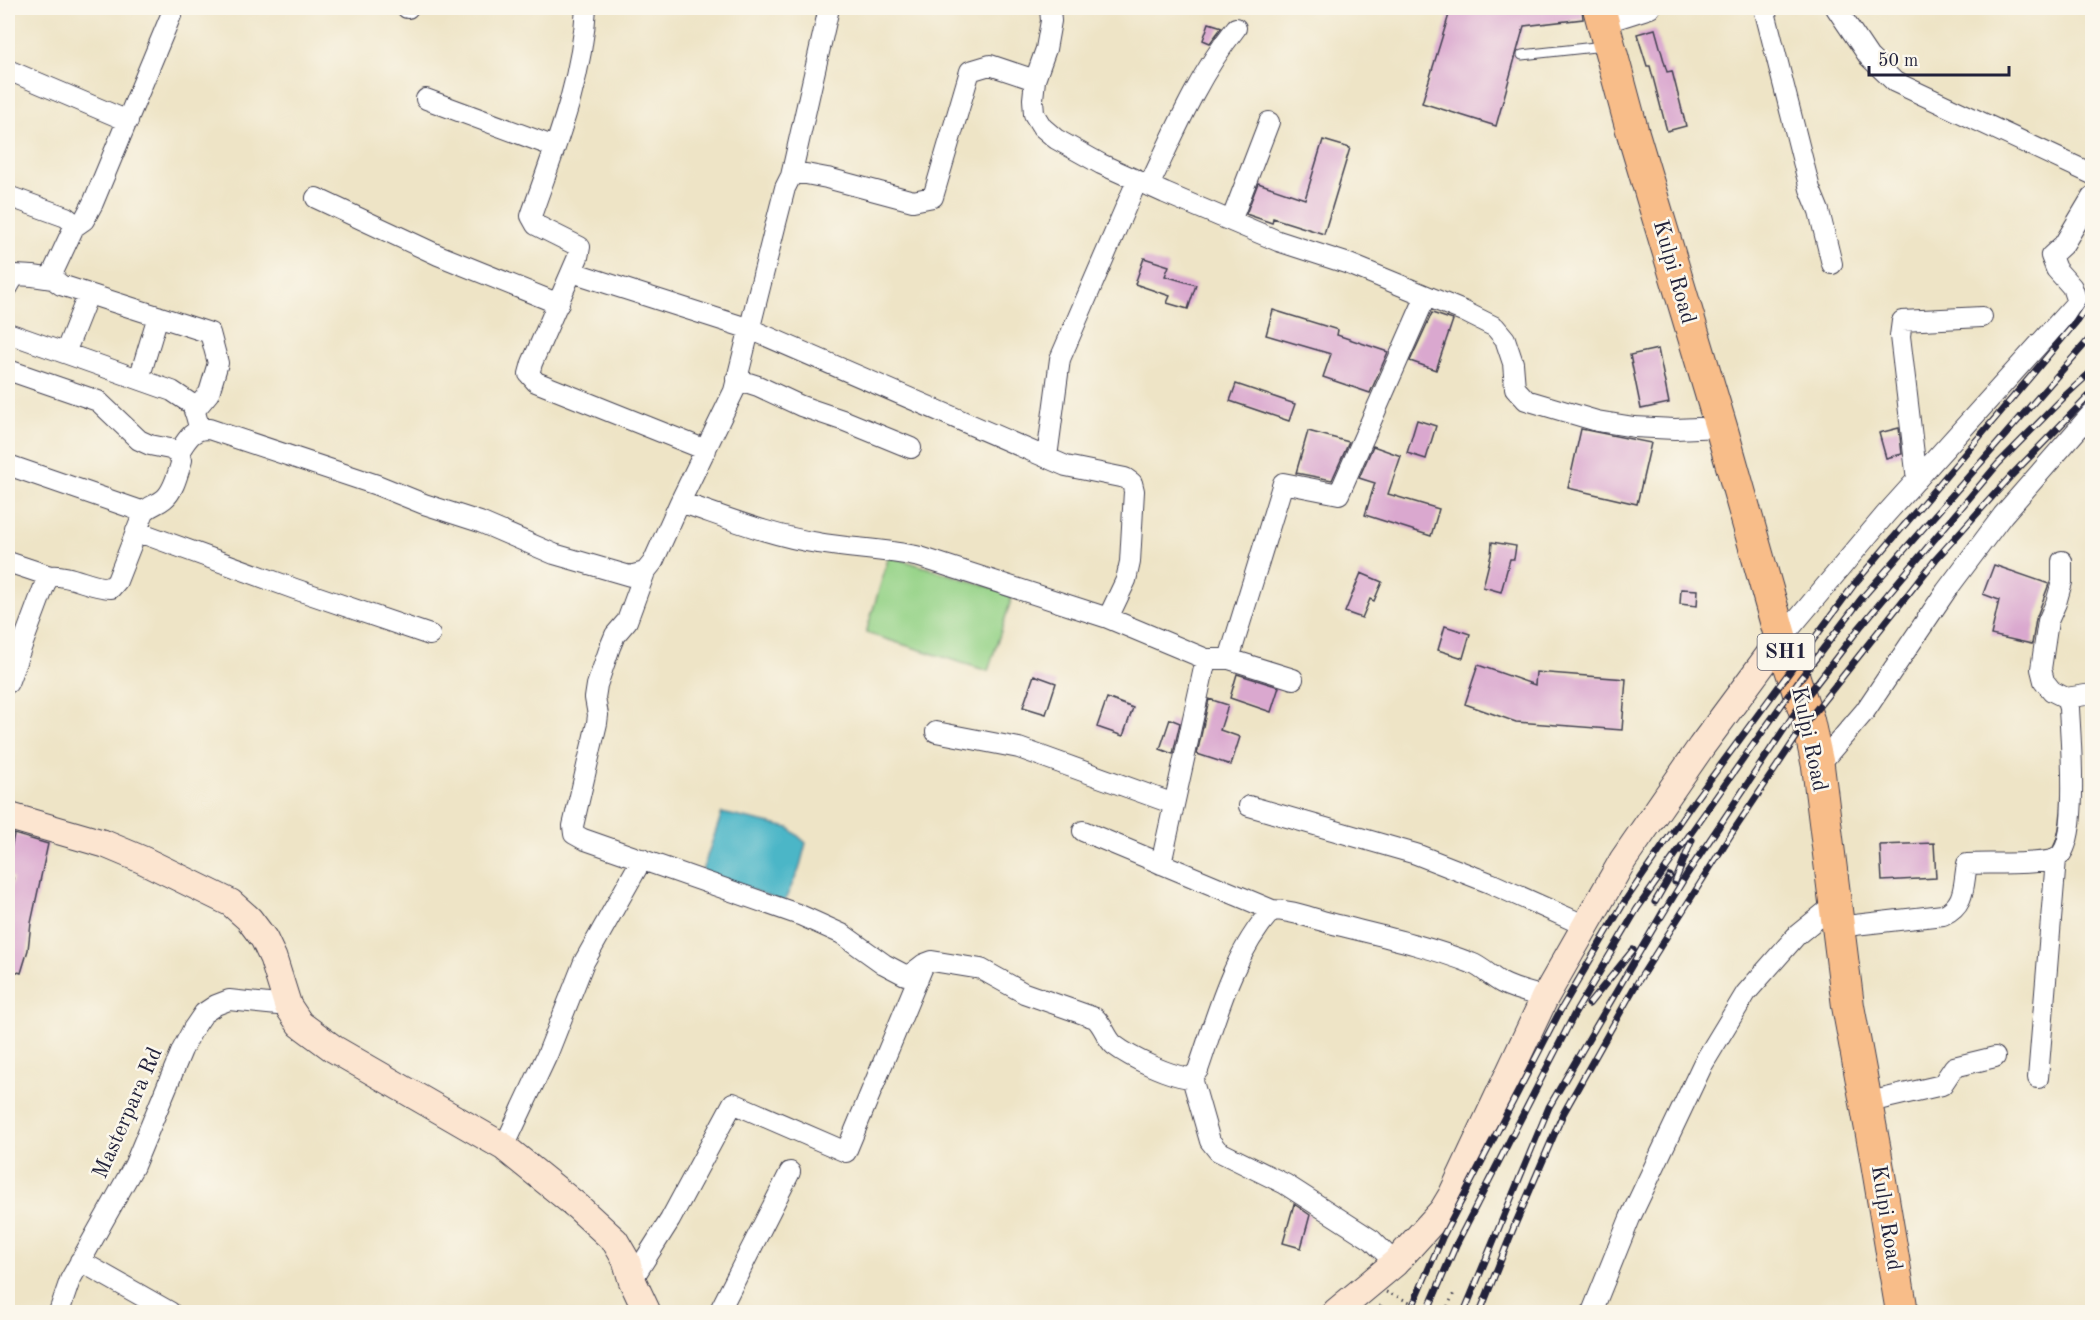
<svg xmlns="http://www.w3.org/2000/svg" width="2100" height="1320" viewBox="0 0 2100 1320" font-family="'Old Standard TT',serif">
<rect width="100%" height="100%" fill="#fbf7ec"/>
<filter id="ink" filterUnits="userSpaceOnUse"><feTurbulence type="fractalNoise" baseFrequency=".0167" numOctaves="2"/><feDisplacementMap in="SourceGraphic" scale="12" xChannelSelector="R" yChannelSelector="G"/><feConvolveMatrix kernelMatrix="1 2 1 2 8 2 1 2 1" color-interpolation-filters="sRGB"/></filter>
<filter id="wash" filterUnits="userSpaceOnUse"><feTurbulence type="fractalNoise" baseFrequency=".008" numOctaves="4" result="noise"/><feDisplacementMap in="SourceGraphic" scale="24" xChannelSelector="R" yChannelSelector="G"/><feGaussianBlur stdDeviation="1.35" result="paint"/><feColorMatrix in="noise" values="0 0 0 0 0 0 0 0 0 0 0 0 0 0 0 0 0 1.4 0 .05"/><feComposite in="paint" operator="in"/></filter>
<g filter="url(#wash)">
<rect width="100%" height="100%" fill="#eee4c6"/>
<path fill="#96d388" stroke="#5c7a62" stroke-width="1.5" d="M889,556L1013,594L988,671L866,633Z"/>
<path fill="#4bb6c7" stroke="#366c81" stroke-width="1.5" d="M722,813L789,828L806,843L799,870L784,902L702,871Z"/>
<g id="blocks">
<path fill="#daa8cf" d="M1451,8H1582L1583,19L1524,26L1496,126L1422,103Z
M1209,23L1222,27L1210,43L1203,40Z
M1655,29L1667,72L1672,71L1686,126L1667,131L1650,66H1647L1637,34Z
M1323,140L1350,148L1324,234L1273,218L1272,223L1246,214L1258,183L1305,199Z
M1144,258L1169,266L1165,276L1196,285L1188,309L1167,303L1170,296L1135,284Z
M1273,310L1338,330L1337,335L1388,352L1370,393L1323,377L1331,354L1266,335Z
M1432,313L1453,320L1436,370L1410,361Z
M1658,349L1669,403L1641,409L1630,355Z
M1236,384L1295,404L1289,421L1230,401Z
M1417,420L1436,426L1426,459L1407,453Z
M1899,428L1902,454L1886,458L1879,433Z
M1581,429L1651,443L1637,504L1568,488Z
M1308,431L1349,442L1332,480L1296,473Z
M1373,446L1401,456L1388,494L1439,509L1431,536L1365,515L1375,483L1359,478Z
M1492,542L1516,546L1514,559H1510L1501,592L1483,587L1491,555Z
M1994,565L2049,584L2036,619L2032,644L1991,635L1999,600L1983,594Z
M1361,573L1382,582L1374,601L1370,599L1362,618L1345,612Z
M1681,589L1698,590L1697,606L1680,604Z
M1445,626L1470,634L1463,658L1438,650Z
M1478,665L1535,685L1536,672L1626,679L1622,730L1516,722L1465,704Z
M1237,674L1279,687L1271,712L1230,698Z
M1034,675L1056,683L1046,714L1023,707Z
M1107,698L1133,708L1123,736L1097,727Z
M1209,699L1228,705L1220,730L1240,737L1231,765L1197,754Z
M1170,719L1180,723L1173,754L1160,749Z
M14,834L48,844L31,923L28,950L21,973L8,969V895L13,878L8,875V863Z
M1934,843L1936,878L1882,881L1880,845Z
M1294,1204L1310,1215L1301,1248L1283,1243Z"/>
</g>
</g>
<g filter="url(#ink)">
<use href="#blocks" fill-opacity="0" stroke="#413f50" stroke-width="1.5"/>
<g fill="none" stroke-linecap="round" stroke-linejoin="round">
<defs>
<path id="lane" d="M1522,55L1604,46"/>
<path id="street" d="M407,8H408
M586,8C582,82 555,147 531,216L536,225L580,247L578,257L532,363L529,374L536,382L706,450
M1050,8L1051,21L1046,49L1035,80L1033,99L1034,114L1042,127L1056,139L1101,164L1165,193L1278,241L1349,264L1463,311L1495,327L1505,339L1513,363L1515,388L1526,400L1597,421L1634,427L1675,429L1721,427
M1764,8L1810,189L1819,211L1832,264
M1836,8L1869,57L1895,82L2092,174
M1603,23L1650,8
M8,70L128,121
M426,99L555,147
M791,176L829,8
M1149,186C1175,131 1198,76 1236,28
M8,196L66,217L72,222L74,227L54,270L53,279L61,285L210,333L218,363L209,393L194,411
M316,198L438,255L559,304
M1231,221L1269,122
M74,227L84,220L93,203L174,8
M572,272L750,329L1066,466L1125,478L1132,483L1134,491L1130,562L1126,580L1108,618
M8,287L15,275L33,276L53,279
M8,333L172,391L193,405L198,423
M65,353L88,295
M8,370L98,401L139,440L150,445L170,449L178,454L182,460C178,473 174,491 164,499C157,505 150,505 144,512L117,581L111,588C90,588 71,574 50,576L45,584L8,683
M139,379L158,316
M736,379L758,386L801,406L845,421L911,448
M178,454C186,441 192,428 209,429L377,485L424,504L480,522L554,554L630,576L645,572L653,562L680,502C725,517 771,536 818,543C852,549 886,549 920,557L1108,618L1206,659H1229L1293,679
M1047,457L1060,359L1137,181
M8,465L144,512
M1917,480L1900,336L1902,321L1982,317
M680,502L734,391L776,223L785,188L791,176L795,174H806L827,178L913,201L933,197L970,71L990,65L1035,80
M136,531L295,589L430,635
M2062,561V582L2056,603L2048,621L2041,669L2044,681L2052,691L2066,698L2092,694
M8,562L50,576
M645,572L627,621L615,635L610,647L597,685L595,698L598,715L597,723L573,826L574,834L583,839L800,915L842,934L884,964L905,975L911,974L924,964L932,961L981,969L1024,993L1095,1018C1104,1026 1106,1038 1114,1045C1131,1058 1171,1077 1192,1078L1198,1070C1217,1015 1232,955 1272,910C1293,910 1310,918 1330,923C1377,935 1425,945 1471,963C1482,967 1491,977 1502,983C1515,990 1530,993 1545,997
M1781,639L1885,515L2077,302L2072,287L2056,269L2051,256L2064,244L2092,197
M1229,659L1283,483L1339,494L1426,296
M936,732L1019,748L1174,804
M1818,766L1865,711L1946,591L2003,515L2092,413
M1249,806L1416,854L1490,883L1586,926
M1083,831L1272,910
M1161,864L1206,659
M1837,927L1943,915C1966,905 1963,885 1967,864C1987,863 2039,865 2055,859C2081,848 2070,734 2069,708L2066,698
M1192,1078L1210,1141L1218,1151L1285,1184L1372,1240L1395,1263
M2038,1078L2056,859
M1865,1103L1942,1085L1954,1067L1995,1057
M504,1147L548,1053L584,962L642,859
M80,1261L170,1312
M632,1280L670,1220L733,1103L846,1152L924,964
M59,1312L70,1280L134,1166L182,1050L193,1029L204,1013L216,1005L229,1000L288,1006
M719,1312L790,1172
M1592,1312L1630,1218L1703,1064L1746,993L1797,935L1834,905"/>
<path id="secondary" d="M8,816L105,844L143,860L231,903L249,919L264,939L273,958L288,1006L300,1024L334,1049L504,1147L578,1207L615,1241L626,1260L632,1280L647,1312
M1336,1312L1395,1263L1443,1210L1452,1195L1545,997L1623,860L1701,747L1781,639"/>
<path id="primary" d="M1599,8L1632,130L1721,427L1781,639L1808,720L1818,766L1848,1006L1875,1151L1902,1312"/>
</defs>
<use href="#lane" stroke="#413f50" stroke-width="11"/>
<use href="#street" stroke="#413f50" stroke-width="22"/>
<use href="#secondary" stroke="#413f50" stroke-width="29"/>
<use href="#primary" stroke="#413f50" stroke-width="34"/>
<path stroke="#413f50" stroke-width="3" stroke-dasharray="1.5 4.5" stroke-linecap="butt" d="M1379,1312L1381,1305
M1445,1312L1454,1293"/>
<use href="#lane" stroke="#fff" stroke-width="9"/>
<use href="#street" stroke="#fff" stroke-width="20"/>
<use href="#secondary" stroke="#fce5d0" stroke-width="27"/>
<use href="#primary" stroke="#f8bd89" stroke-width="32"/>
<defs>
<path id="rail" d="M1675,882L1692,840
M1655,902L1670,876
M1661,917L1687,874L1803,701L1860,627L1998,464L2067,394L2092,371
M1589,1004L1633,950
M1410,1312L1442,1238L1560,1011L1625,901L1689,808L1856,582L2031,376L2076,322L2092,298
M1427,1312L1456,1245L1574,1015L1637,909L1797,683L1862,598L2092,336
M1464,1312L1549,1107L1664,910
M1480,1312L1514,1227L1563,1114L1634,988L1732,833L1808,720L1936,559L2010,477L2092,393"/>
</defs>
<use href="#rail" stroke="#22223b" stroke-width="7"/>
<use href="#rail" stroke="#fbf7ec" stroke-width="4.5" stroke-dasharray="14" stroke-linecap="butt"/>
<path stroke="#413f50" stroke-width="3" stroke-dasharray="1.5 4.5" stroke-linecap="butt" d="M1386,1292L1433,1312"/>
</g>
</g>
<g text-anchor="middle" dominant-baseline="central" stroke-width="5" stroke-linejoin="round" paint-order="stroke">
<rect fill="#fbf7ec" stroke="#636270" stroke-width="1.5" x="1757.5" y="634" width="57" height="36" rx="4.5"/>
<g font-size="21" font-weight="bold" fill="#22223b">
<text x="1786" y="652">SH1</text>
</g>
<g font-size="22" fill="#22223b" stroke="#fbf7ec">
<text transform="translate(1674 272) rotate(74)">Kulpi Road</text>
<text transform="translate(1809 739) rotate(78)">Kulpi Road</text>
<text transform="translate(128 1113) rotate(-66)">Masterpara Rd</text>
<text transform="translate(1886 1218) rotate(81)">Kulpi Road</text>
</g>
</g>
<rect width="2100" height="1320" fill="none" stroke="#fbf7ec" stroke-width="30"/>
<path d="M1869 66v9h140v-9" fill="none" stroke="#22223b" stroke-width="3"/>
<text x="1878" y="66" font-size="18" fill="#22223b" stroke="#fbf7ec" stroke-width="4.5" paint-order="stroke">50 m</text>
</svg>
